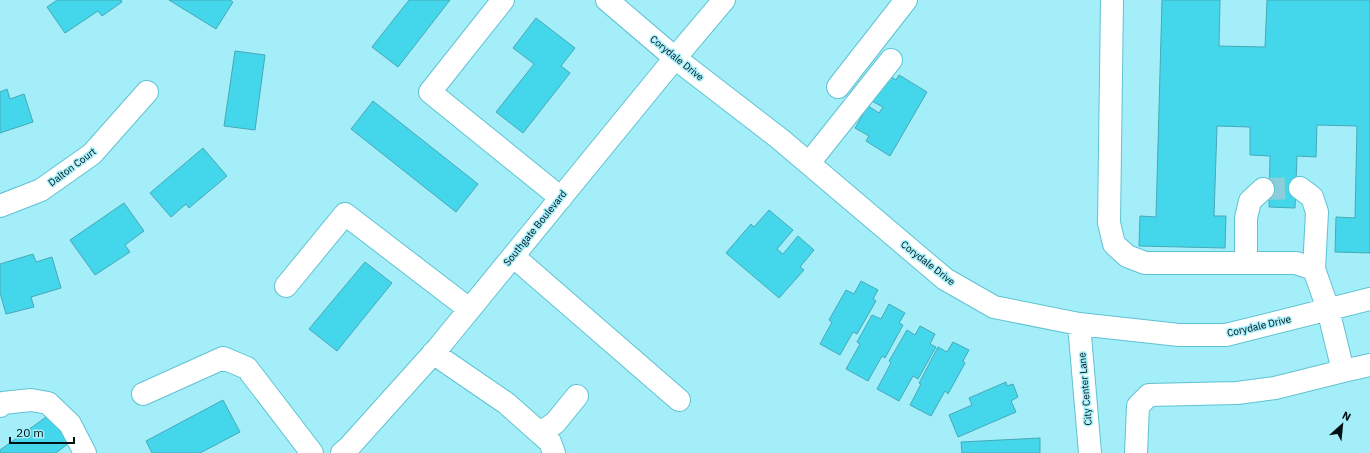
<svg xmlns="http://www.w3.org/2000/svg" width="1370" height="453" viewBox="0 0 1370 453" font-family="'IBM Plex Sans',sans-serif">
<rect width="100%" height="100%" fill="#a4eefa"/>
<path fill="#44d7eb" stroke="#45a9b8" d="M57,0H121L122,2L102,16L98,11L65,33L47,7Z
M169,0H230L233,2L216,29Z
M409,0H450L398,67L372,47Z
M1162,0H1220L1219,46L1265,47L1267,0H1370V253L1335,252L1336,217L1355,218L1357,126L1317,125L1316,157L1297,156L1295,208L1269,207L1270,156L1250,155V127L1217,126L1214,216H1226L1225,248L1139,246L1140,216L1156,217Z
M536,18L575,48L561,66L570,73L523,133L496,112L534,64L513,48Z
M235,51L265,55L255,130L224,126Z
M884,72L896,80L899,75L927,92L890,156L866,141L869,136L855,128L868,106L879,113L883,107L868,99Z
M7,89L10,99L24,94L33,122L0,133V92Z
M373,101L478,184L456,212L351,129Z
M203,148L227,176L189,208L186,204L171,217L150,193Z
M124,203L144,231L125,245L130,252L95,275L70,240Z
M769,210L793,230L777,249L783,254L798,236L814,250L800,267L804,270L779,298L726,253L751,224L754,227Z
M33,254L36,262L52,257L61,288L31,297L34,307L6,314L0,293V264Z
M365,262L392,283L337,351L309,329Z
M861,281L878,290L873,299L876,301L857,334L853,332L840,355L820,344L832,322L829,320L846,290L854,294Z
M889,304L905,313L899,323L903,325L885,358L882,356L868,381L846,369L860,344L857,342L872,315L881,319Z
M920,326L935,334L930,344L936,347L918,379L913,376L899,401L877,389L891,363L889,361L907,330L915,335Z
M953,342L969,350L963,361L965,363L948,394L945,391L931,416L910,405L921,384L919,383L938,347L947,352Z
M1006,382L1007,386L1013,384L1018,397L1011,401L1016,412L958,437L949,415L972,405L969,398Z
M223,400L240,432L200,453H152L146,441Z
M49,415L69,443L56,453H0V450Z
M1040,438V453H962L961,442Z"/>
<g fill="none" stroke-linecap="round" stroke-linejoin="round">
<path stroke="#8bcdd8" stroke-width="22" stroke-dasharray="22 11" stroke-linecap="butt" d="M1263,189L1300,188"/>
<defs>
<path id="minor" d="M503,0L430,92L561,198
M607,0L675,58L780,139L945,279L994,307L1079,324L1179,335H1226L1370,299
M1112,0L1109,223L1114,244L1127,256L1145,263H1296L1314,269L1328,309L1343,371L1275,388L1237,393L1149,395L1138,406L1136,453
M838,87L906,0
M809,163L891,60
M1300,188L1312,197L1317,212L1314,269
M0,206L41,190L92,154L147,92
M513,256L679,400
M1246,263V218L1250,201L1263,189
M286,286L345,214L469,309
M1079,324L1090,453
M433,353L506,403L550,442L554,453
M1343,371L1370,365
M143,394L223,358L247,368L312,453
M0,406L3,403L31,400L48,403L70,424L85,453
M540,433L555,423L577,396
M342,453L349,447L438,348L675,58L724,0"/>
</defs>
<use href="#minor" stroke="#60c2d1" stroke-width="24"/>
<use href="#minor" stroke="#fff" stroke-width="22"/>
</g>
<g text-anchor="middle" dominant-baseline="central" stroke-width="3" stroke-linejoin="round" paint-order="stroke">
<g font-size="10" fill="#001115" stroke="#a4eefa">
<text transform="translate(677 58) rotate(39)">Corydale Drive</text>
<text transform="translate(72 167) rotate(-37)">Dalton Court</text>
<text transform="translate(535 228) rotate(-51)">Southgate Boulevard</text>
<text transform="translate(928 263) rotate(38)">Corydale Drive</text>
<text transform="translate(1259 326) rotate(-13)">Corydale Drive</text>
<text transform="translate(1085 389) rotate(-95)">City Center Lane</text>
</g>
</g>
<g transform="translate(1342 425) rotate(27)" stroke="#a4eefa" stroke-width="3" paint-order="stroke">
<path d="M0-3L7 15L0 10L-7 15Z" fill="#001115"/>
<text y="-6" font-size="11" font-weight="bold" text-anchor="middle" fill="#001115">N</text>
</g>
<path d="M10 437v6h64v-6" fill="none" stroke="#001115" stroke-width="2"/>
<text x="16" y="437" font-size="12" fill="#001115" stroke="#a4eefa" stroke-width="3" paint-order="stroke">20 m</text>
</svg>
